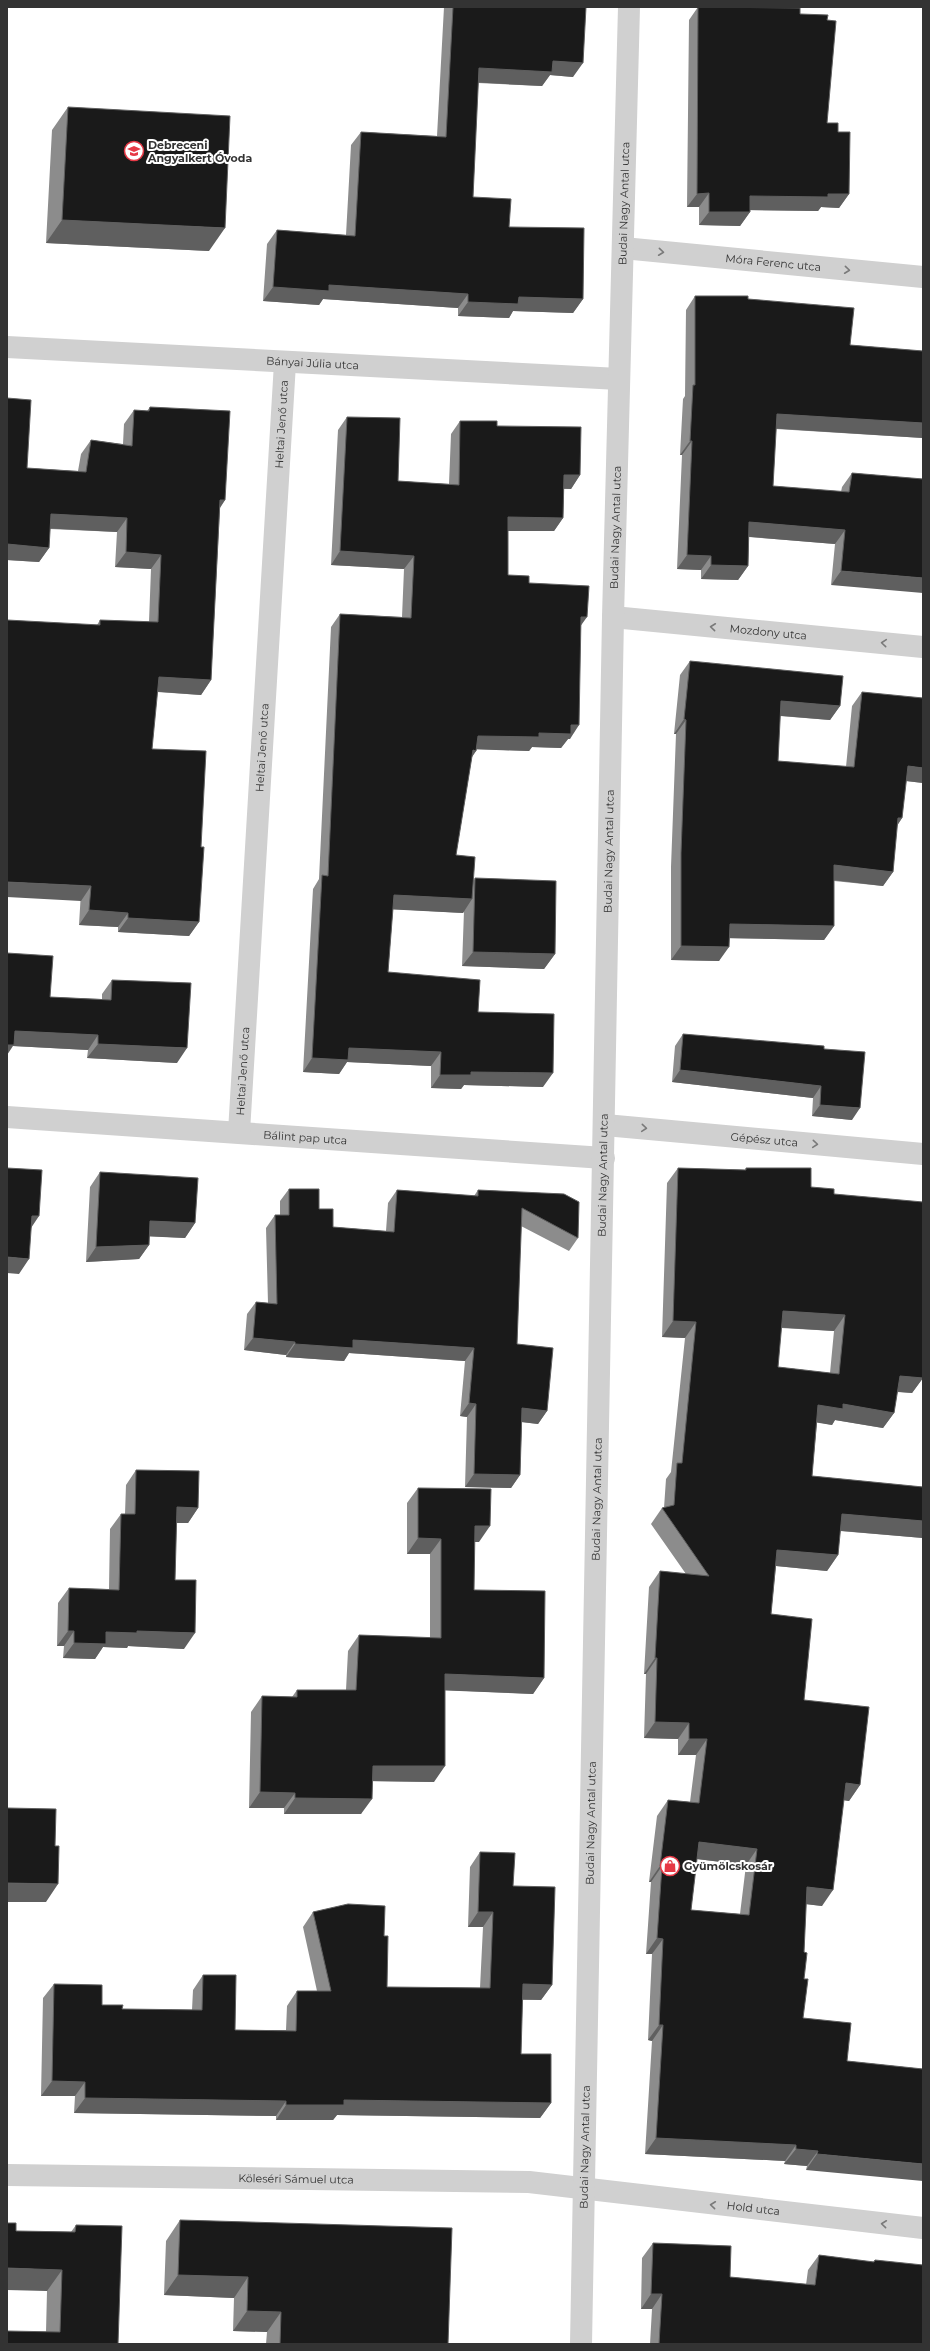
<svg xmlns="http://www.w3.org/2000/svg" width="930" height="2351" viewBox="0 0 930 2351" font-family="Montserrat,sans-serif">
<rect width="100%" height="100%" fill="#fff"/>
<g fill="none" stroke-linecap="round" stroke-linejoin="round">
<g stroke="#d0d0d0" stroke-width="22">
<path id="s1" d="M623,248L923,277"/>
<path id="s2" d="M7,347L619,379"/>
<path id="s3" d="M613,617L923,647"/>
<path id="s4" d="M7,1117L604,1158"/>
<path id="s5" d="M605,1125L923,1154"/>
<path id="s6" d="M239,1132L285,363"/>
<path id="s7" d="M7,2175L529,2182L923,2228"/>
</g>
<path stroke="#d0d0d0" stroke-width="22" id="s8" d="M581,2344L613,617L629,7"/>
</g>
<path fill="#8c8c8c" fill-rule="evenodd" d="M444,7H586L573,77L550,75L542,86L478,83L473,197L509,227L583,299L573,313L513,311L509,318L458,316V308L323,299L319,305L263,301L267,244L277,230L346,235L351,145L361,132L437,136Z
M698,7L800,14L827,20V123L838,132L849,194L839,208L821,207L818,211L750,210V212L740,226L699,225V207H687L689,20Z
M68,107L209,251L46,243L52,130Z
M695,296L748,299L850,345L923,351V438L776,429L773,486L841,492L842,487L852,473L923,479L831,585L835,544L749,537L748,566L738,580L701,579V570L677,569L682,455H680L683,399L685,396L686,310Z
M7,398L27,468L78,471L81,454L91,440L123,444L124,424L134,410L147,411L150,407L225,500L220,508L211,680L201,695L157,692L152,749L201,847L199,922L189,936L118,932V927L79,925L97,625L100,620L149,622L151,569L115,567L117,532L50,529L49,548L39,562L7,560Z
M347,417L398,481L449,484L451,434L460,421L497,426L580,475L571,489H564L563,518L554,531H508V575L529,583L581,625L570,739H568L561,748L532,747L529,751L476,749V751L472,757L456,855L474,880L475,878L555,954L544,969L462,966L464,911L463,913L393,909L388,972L478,1012L543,1087L464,1085L461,1089L431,1088V1066L347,1062L339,1074L303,1072L313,889L319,879L331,627L340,614L402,617L404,569L331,565L338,430Z
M690,661L840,706L830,720L780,716L778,761L846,767L852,706L862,692L923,783L906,781L902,818L897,826L893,872L883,886L834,881V926L824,940L729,938L719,961L671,960V867L676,734H674L680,675Z
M7,953L50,997L102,999V994L112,980L177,1063L87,1058L88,1050L13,1046Z
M683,1034L824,1049L852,1120L812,1116L813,1098L672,1082L675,1046Z
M678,1168L745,1170L746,1168L834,1194L923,1378L912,1393L897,1392L894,1413L883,1428L835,1420L832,1425L817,1422L812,1476L923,1487V1538L840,1531L838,1555L827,1571L776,1566L771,1614L804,1700L860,1785L849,1801L844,1800L822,1906L806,1904L804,1952L803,2018L847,2061L923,2069L806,2170L807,2166L784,2164L785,2161L645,2154L652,2041L648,2040L652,1954H646L651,1882H649L657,1816L668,1800L690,1802L696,1755H678V1739L644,1738L646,1674H644L649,1587L660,1571L686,1574L651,1524L662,1508H664L666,1479L671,1472L685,1338L662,1337L667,1183ZM781,1328L834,1331L830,1373L778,1367ZM697,1859L746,1865L740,1914L691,1910Z
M100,1172L195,1223L185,1238L149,1236V1245L139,1259L86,1262L90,1187Z
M289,1189L319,1209L333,1227L386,1231L388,1203L397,1190L474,1196L478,1190L564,1194L578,1238L569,1251L521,1226L517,1344L547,1411L538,1424L522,1422L520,1475L511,1488L465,1487L467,1417L460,1416L465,1361L349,1353L344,1361L286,1357V1355L244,1350L247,1314L256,1302L268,1303L266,1228L275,1215H280V1201Z
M136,1470L198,1508L188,1523H176L175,1580L184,1649L128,1646L127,1648L103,1647L95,1659L63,1658L64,1646H57L58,1603L69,1588L109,1589L110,1529L121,1514H125L126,1485Z
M418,1488L479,1542H474V1590L544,1678L533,1694L445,1690L434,1782L373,1781L361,1814H284V1808H249L251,1712L262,1696L292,1697L297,1690H346L348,1651L359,1635L430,1638V1554H407V1503Z
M480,1852L513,1886L552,1985L541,2000H522L521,2054L551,2103L540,2118L337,2115L333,2120H276V2116L74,2113L75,2096H41L43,1998L54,1984L102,2005L122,2009L192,2010L193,1990L203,1975L235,2030H286L287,2006L297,1991H317L303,1927L313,1912L384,1936L387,1987L480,1988L483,1927H468L470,1867Z
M180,2220L448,2344H266L267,2332L233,2331L234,2298L164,2295L166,2241Z
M76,2225L118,2344L46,2332L47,2291L16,2231L71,2232Z
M653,2243L730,2277L806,2285L808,2270L819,2255L873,2262L875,2260L923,2344H650L652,2309H641L642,2258Z"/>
<path fill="#5f5f5f" d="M553,61L583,63L573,77L550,75L542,86L469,82L479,68Z
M709,193L699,207H687L697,194Z
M828,194H849L839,208L821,207L818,211L740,210L750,196Z
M709,212H750L740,226L699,225Z
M62,220L225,228L209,251L46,243Z
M329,285L468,294L458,308L323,299L319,305L263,301L273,287Z
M519,297L583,299L573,313L513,311L509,318L458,316L468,302Z
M777,414L923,423V438L767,428Z
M690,441H692L682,455H680Z
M564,475H580L571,489L554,488Z
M220,500H225L215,515Z
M51,514L127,518L117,532L41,528Z
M508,517L563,518L554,531H499Z
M749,522L845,530L835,544L739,536Z
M7,544L49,548L39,562L7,560Z
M340,551L414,556L404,569L331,565Z
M126,552L161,555L151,569L115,567Z
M687,555L711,556L701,570L677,569Z
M711,565L748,566L738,580L701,579Z
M841,571L923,578V593L831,585Z
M581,617H587L577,631Z
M159,677L211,680L201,695L148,691Z
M781,701L840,706L830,720L771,715Z
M684,719L686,720L676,734H674Z
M571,725H579L570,739H568L561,748L532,747L529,751L468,749L478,736L539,733Z
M473,750L476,751L467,764Z
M908,766L923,768V783L898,780Z
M898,818H902L892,833Z
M834,865L893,872L883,886L824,879Z
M7,882L91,886L81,901L7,897Z
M394,895L472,899L463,913L384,909Z
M89,910L128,913L118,927L79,925Z
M128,918L199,922L189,936L118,932Z
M730,924L834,926L824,940L720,938Z
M681,946L729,947L719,961L671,960Z
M473,952L555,954L544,969L462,966Z
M15,1031L98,1035L88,1050L13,1046L7,1055V1042Z
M98,1044L187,1048L177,1063L87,1058Z
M349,1048L441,1052L431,1066L347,1062L339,1074L303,1072L312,1058Z
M680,1070L821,1086L813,1098L672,1082Z
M471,1072L553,1073L543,1087L464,1085L461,1089L431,1088L440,1075Z
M820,1105L860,1108L852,1120L812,1116Z
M32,1216H39L29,1231Z
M150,1221L195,1223L185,1238L140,1236Z
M149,1245L139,1259L86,1262L96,1247Z
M7,1257L29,1259L19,1274L7,1273Z
M783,1311L845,1315L834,1331L772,1327Z
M673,1321L696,1322L685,1338L662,1337Z
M253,1338L295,1342L286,1355L244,1350Z
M353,1340L474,1348L465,1361L349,1353L344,1361L286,1357L295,1344Z
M900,1376L923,1378L912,1393L889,1391Z
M469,1403L476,1404L467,1417L460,1416Z
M843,1404L894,1413L883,1428L835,1420L832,1425L807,1421L818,1405Z
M522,1408L547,1411L538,1424L513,1421Z
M474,1474L520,1475L511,1488L465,1487Z
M177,1507L198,1508L188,1523H166Z
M842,1514L923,1521V1538L831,1530Z
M475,1526H490L479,1542H464Z
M418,1538L441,1539L430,1554H407Z
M777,1550L838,1555L827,1571L766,1565Z
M68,1631H74L64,1646H57Z
M137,1631L195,1633L184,1649L128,1646L127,1648L103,1647L95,1659L63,1658L74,1643L106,1632Z
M655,1658H657L646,1674H644Z
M445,1674L544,1678L533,1694L434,1690Z
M655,1722L689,1723L678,1739L644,1738Z
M689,1739H707L696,1755H678Z
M373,1766H445L434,1782L362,1781Z
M846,1783L860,1785L849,1801L835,1799Z
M260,1792L295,1793L284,1808H249Z
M295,1798L372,1799L361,1814H284Z
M699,1842L757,1849L746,1865L688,1858Z
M660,1866H662L651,1882H649Z
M7,1883L58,1884L46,1902H7Z
M807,1887L833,1890L822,1906L796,1903Z
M478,1912H493L483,1927H468Z
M657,1938L663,1939L652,1954H646Z
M523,1984L552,1985L541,2000L512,1999Z
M659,2025H663L652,2041L648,2040Z
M52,2081L85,2082L75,2096H41Z
M85,2098L286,2101L276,2116L74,2113Z
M344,2100L551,2103L540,2118L337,2115L333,2120H276L286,2105Z
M656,2138L796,2145L785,2161L645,2154Z
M796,2149L818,2151L807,2166L784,2164Z
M817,2154L923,2164V2181L806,2170Z
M7,2268L62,2270L47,2291L7,2290Z
M178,2275L248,2277L234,2298L164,2295Z
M651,2294H662L652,2309H641Z
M247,2311L281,2312L267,2332L233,2331Z"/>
<path fill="#1a1a1a" stroke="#5f5f5f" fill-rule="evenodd" d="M453,7H586L583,63L553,61L552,72L479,68L473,197L511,199L509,227L584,228L583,299L519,297L518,304L468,302V294L329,285V291L273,287L277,230L355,236L361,132L446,137Z
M698,7L800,8V14L828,15L827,20L836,21L827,123H838V132H850L849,194H828V197L750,196V212H709V193L697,194Z
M68,107L230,116L225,228L62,220Z
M695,296H748V299L854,308L850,345L923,351V423L777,414L773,486L849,492L852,473L923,479V578L841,571L845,530L749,522L748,566L711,565V556L687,555L692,441H690L693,385H695Z
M7,398L31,400L27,468L86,472L91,440L132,446L134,410L149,411L150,407L230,411L225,500H220L211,680L159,677L152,749L206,751L201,847H204L199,922L128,918V913L89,910L91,886L7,882V620L100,625V620L158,622L161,555L126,552L127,518L51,514L49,548L7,544Z
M347,417L400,418L398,481L459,485L460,421H497V426L581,427L580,475H564L563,518L508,517V575L529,576V583L589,586L587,617H581L579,725H571V734L539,733V737L478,736L476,751L473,750L456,855L475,857L472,899L394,895L388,972L480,980L478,1012L554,1014L553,1073L471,1072V1075H440L441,1052L349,1048L348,1060L312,1058L322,875L328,876L340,614L411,618L414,556L340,551Z
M690,661L843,676L840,706L781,701L778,761L854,767L862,692L923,698V768L908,766L902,818H898L893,872L834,865V926L730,924L729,947L681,946V853L686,720L684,719Z
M475,878L556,881L555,954L473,952Z
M7,953L53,956L50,997L111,1000L112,980L191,983L187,1048L98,1044V1035L15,1031L14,1045H7Z
M683,1034L824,1046V1049L865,1052L860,1108L820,1105L821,1086L680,1070Z
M7,1168L42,1170L39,1216H32L29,1259L7,1257Z
M678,1168L746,1170V1168H811V1187L834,1189V1194L923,1202V1378L900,1376L894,1413L843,1404V1409L818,1405L812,1476L923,1487V1521L842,1514L838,1555L777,1550L771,1614L812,1619L804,1700L869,1707L860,1785L846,1783L833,1890L807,1887L804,1952L807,1953L804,1979H808L803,2018L851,2023L847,2061L923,2069V2164L817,2154L818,2151L796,2149V2145L656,2138L663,2025H659L663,1939L657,1938L662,1866H660L668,1800L699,1803L707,1739H689V1723L655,1722L657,1658H655L660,1571L709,1576L662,1508L674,1505L677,1463H682L696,1322L673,1321ZM783,1311L845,1315L839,1374L778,1367ZM699,1842L757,1849L749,1915L691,1910Z
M100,1172L198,1178L195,1223L150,1221L149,1245L96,1247Z
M289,1189H319V1209H333V1227L394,1232L397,1190L478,1196V1190L564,1194L579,1202L578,1238L522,1208L517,1344L553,1348L547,1411L522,1408L520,1475L474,1474L476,1404L469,1403L474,1348L353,1340V1348L295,1344V1342L253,1338L256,1302L277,1304L275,1215H289Z
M136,1470L199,1471L198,1508L177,1507L175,1580H196L195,1633L137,1631V1633L106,1632V1644L74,1643V1631H68L69,1588L119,1590L121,1514H135Z
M418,1488L491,1489L490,1526H475L474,1590L545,1591L544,1678L445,1674V1766H373L372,1799L295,1798V1793L260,1792L262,1696L297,1697V1690H356L359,1635L441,1638V1539L418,1538Z
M7,1808L56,1809L55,1846H59L58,1884L7,1883Z
M480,1852L515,1853L513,1886L555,1887L552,1985L523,1984L521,2054H551V2103L344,2100V2105H286V2101L85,2098V2082L52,2081L54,1984L102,1985V2005H123L122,2009L202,2010L203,1975H236L235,2030L296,2031L297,1991H331L313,1912L348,1904L385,1906L384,1936H388L387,1987L490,1988L493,1912H478Z
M180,2220L452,2228L448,2344H280L281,2312L247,2311L248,2277L178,2275Z
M7,2223H16V2231L75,2232L76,2225L122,2226L118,2344H7V2331L60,2332L62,2270L7,2268Z
M653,2243L731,2246L730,2277L815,2285L819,2255L874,2262L875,2260L923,2265V2344H659L662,2294H651Z"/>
<defs><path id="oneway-chevron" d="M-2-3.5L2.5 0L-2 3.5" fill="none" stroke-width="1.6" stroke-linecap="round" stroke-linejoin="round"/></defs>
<g stroke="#7a7a7a">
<use href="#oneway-chevron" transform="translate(661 252) rotate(6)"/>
<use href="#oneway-chevron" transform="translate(847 270) rotate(6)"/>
<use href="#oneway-chevron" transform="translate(713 627) rotate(-174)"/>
<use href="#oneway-chevron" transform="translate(884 643) rotate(-175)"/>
<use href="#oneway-chevron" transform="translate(644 1128) rotate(5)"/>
<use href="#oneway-chevron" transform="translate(815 1144) rotate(5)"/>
<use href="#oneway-chevron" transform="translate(713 2205) rotate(-174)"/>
<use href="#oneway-chevron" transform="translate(884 2224) rotate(-174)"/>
</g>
<defs>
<symbol id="school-ring" viewBox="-11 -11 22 22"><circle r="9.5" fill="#fff" stroke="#e63946" stroke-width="1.5"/><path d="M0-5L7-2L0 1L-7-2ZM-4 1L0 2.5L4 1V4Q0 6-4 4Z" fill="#e63946"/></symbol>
<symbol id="shop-ring" viewBox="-11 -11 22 22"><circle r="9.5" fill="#fff" stroke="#e63946" stroke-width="1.5"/><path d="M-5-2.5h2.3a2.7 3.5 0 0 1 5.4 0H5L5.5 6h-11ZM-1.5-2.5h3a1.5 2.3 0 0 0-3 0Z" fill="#e63946"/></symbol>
</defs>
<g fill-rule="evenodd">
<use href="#school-ring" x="123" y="140" width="22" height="22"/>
<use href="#shop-ring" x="659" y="1855" width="22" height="22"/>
</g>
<g text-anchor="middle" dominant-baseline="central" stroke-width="4" stroke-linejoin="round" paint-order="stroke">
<g font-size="11" font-weight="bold" fill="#333" stroke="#fff" text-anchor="start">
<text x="148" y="145">Debreceni<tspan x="148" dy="13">Angyalkert Óvoda</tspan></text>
<text x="684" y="1866">Gyümölcskosár</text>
</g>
<g font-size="11" fill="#333" stroke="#fff">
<text stroke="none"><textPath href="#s8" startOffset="2141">Budai Nagy Antal utca</textPath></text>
<text stroke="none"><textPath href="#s1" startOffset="151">Móra Ferenc utca</textPath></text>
<text stroke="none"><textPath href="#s2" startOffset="306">Bányai Júlia utca</textPath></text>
<text stroke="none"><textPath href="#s6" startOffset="709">Heltai Jenő utca</textPath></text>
<text stroke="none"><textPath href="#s8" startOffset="1817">Budai Nagy Antal utca</textPath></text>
<text stroke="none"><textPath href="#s3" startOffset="156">Mozdony utca</textPath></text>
<text stroke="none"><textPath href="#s6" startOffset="385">Heltai Jenő utca</textPath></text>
<text stroke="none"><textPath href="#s8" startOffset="1493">Budai Nagy Antal utca</textPath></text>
<text stroke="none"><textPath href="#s6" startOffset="61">Heltai Jenő utca</textPath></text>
<text stroke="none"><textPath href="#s4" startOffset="299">Bálint pap utca</textPath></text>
<text stroke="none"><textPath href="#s5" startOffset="160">Gépész utca</textPath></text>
<text stroke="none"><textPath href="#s8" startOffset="1169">Budai Nagy Antal utca</textPath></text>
<text stroke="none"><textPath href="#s8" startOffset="845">Budai Nagy Antal utca</textPath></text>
<text stroke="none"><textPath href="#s8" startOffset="521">Budai Nagy Antal utca</textPath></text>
<text stroke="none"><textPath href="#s8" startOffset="197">Budai Nagy Antal utca</textPath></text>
<text stroke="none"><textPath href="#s7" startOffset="289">Köleséri Sámuel utca</textPath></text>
<text stroke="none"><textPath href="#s7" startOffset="748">Hold utca</textPath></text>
</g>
</g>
<rect width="930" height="2351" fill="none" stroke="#333333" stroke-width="16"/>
</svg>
